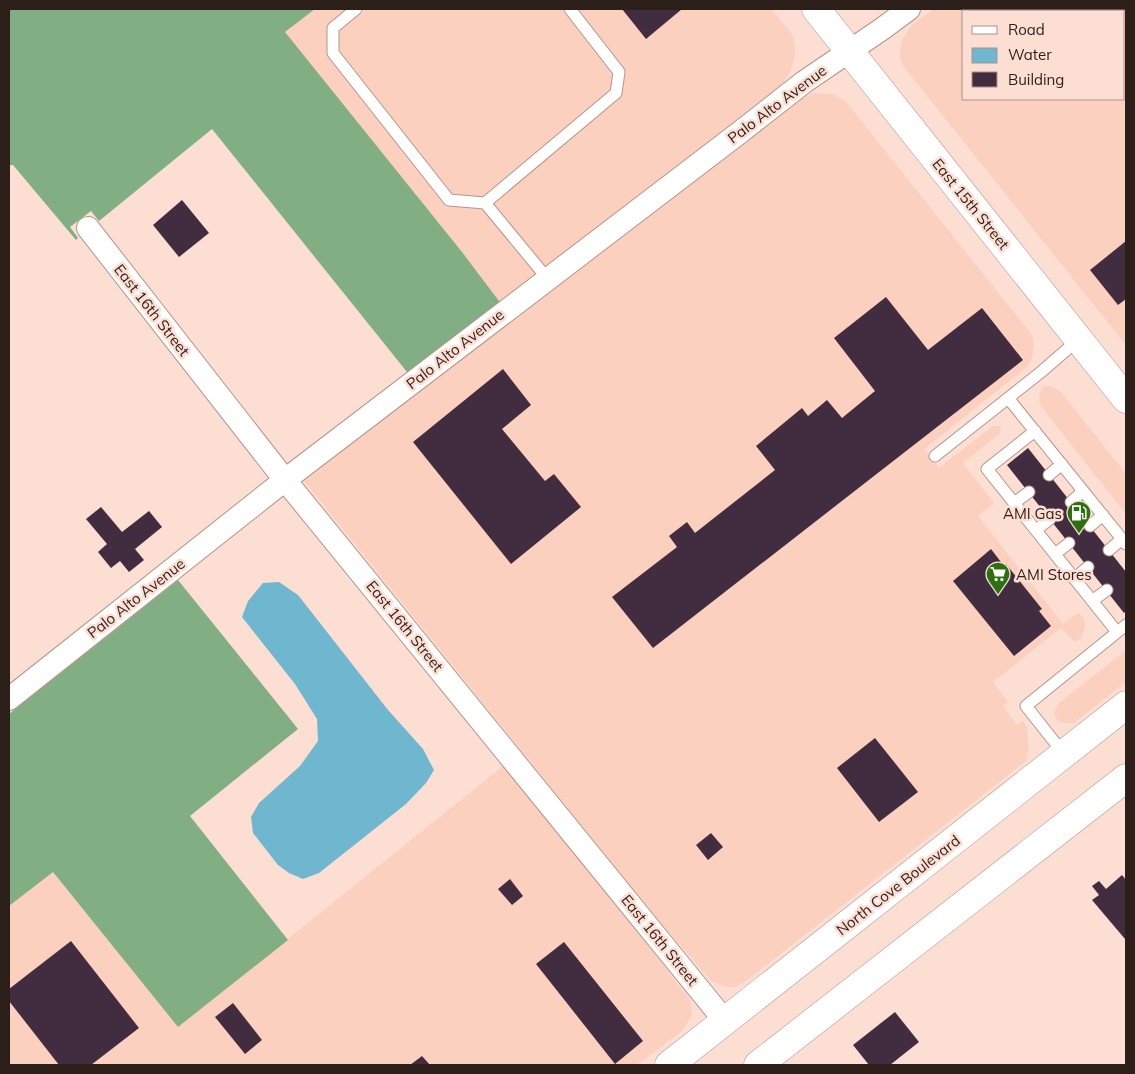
<svg xmlns="http://www.w3.org/2000/svg" width="1135" height="1074" viewBox="0 0 1135 1074" font-family="Mulish,sans-serif">
<rect width="100%" height="100%" fill="#fcded3"/>
<path fill="#fcd0bf" fill-rule="evenodd" d="M315,9H771L792,34L795,45V55L790,72L783,83L767,97L502,305L462,252L284,32Z
M933,9H1126V345L904,67L900,58V48L903,38L912,25ZM964,11H1124V99H964Z
M813,93L833,94L846,102L1032,335L1034,347L1031,360L1028,366L924,449L939,468L993,426H999L1001,430L999,434L963,463L994,503L978,516L1063,624L1078,613L1084,618L1085,628L1080,639L1075,642L1061,628L993,682L1008,702L1003,706L1017,725L1023,721L1027,728L1029,749L1026,761L746,981L735,987H728L712,982L653,914L304,481L801,99Z
M1044,386H1051L1060,391L1126,474V514L1040,405L1039,394Z
M1126,650V682L1074,723H1062L1057,720L1054,713L1058,704Z
M507,763L690,1000L692,1015L683,1030L637,1065H9V906L52,871L178,1027Z"/>
<path fill="#81af83" d="M9,9H315L285,32L462,252L502,305L407,372L212,129L99,221L91,211L70,227L78,238L76,240L13,165H9Z
M178,580L298,729L190,816L288,940L178,1027L53,872L9,906V714Z"/>
<path fill="#6eb7cf" d="M279,582L298,595L388,710L423,749L434,770L426,783L406,804L319,873L303,879L289,873L278,865L253,833L251,817L259,803L300,766L318,741L317,719L295,684L242,617L248,601L263,583Z"/>
<path fill="#422c3f" d="M622,9H682L646,39Z
M182,200L209,233L179,257L153,225Z
M1126,241V299L1118,305L1090,270Z
M886,297L928,350L982,308L1023,360L653,648L612,597L677,547L669,536L687,522L695,533L775,470L756,446L802,408L808,416L827,400L842,418L875,391L834,338Z
M503,369L531,405L502,429L545,481L554,474L581,507L511,564L413,442Z
M1028,448L1126,572V611L1124,613L1007,465Z
M101,507L122,532L149,511L162,527L135,549L144,560L129,572L120,561L111,568L98,552L107,544L86,519Z
M991,549L1004,566L1006,564L1042,609L1039,611L1051,626L1014,656L953,581Z
M875,738L918,792L879,822L837,768Z
M711,833L723,847L708,860L696,845Z
M1122,875L1126,880V938L1125,939L1092,900L1099,895L1092,886L1099,881L1106,889Z
M510,879L523,896L512,905L498,889Z
M71,941L139,1028L91,1065H59L9,1001V989Z
M564,942L643,1041L615,1064L536,964Z
M233,1003L262,1040L245,1054L215,1017Z
M895,1012L919,1042L890,1065H869L853,1045Z
M422,1056L430,1065H410Z"/>
<g fill="none" stroke-linecap="round" stroke-linejoin="round">
<defs>
<path id="lane" d="M356,9L333,28V53L449,200L485,203L616,93L619,72L570,9
M485,203L547,278
M1008,398L1126,544
M1035,431L987,469L1117,632
M935,456L1041,372L1079,339
M1049,475L1062,464
M1071,502L1083,491
M1014,503L1029,492
M1090,526L1103,515
M1036,530L1050,519
M1109,550L1122,539
M1055,554L1069,543
M1074,579L1088,567
M1092,601L1107,590
M1064,754L1026,706L1126,625"/>
<path id="street" d="M88,228L285,480L725,1021
M9,699L285,480L739,133L804,82L882,29L909,9"/>
<path id="primary" d="M816,9L1126,399
M669,1065L1126,705
M758,1065L1126,778"/>
</defs>
<use href="#lane" stroke="#b79588" stroke-width="13"/>
<use href="#street" stroke="#b79588" stroke-width="24"/>
<use href="#primary" stroke="#b79588" stroke-width="29"/>
<use href="#lane" stroke="#fff" stroke-width="11"/>
<use href="#street" stroke="#fff" stroke-width="22"/>
<use href="#primary" stroke="#fff" stroke-width="28"/>
</g>
<defs>
<symbol id="fuel-pin" viewBox="-11 -11 22 30"><path d="M0 17L-7.5 6A9.5 9.5 0 1 1 7.5 6Z" fill="#2c7110" stroke="#fcded3"/><path d="M-5.5-6h7V0h2V4h1.3V-2.5L3-4.5l.8-.8L6-3V5H2.5V1h-1V6h-7ZM-4.2-4.7v3.2H.2V-4.7Z" fill="#fff"/></symbol>
<symbol id="supermarket-pin" viewBox="-11 -11 22 30"><path d="M0 17L-7.5 6A9.5 9.5 0 1 1 7.5 6Z" fill="#2c7110" stroke="#fcded3"/><path d="M-6-5.5h2.5l.6 2H6L4.5 2H-2.5L-4.4-4H-6ZM-1.5 3.2a1.3 1.3 0 1 0 .1 0ZM3 3.2a1.3 1.3 0 1 0 .1 0Z" fill="#fff"/></symbol>
</defs>
<g fill-rule="evenodd">
<use href="#fuel-pin" x="1065" y="499" width="28" height="38"/>
<use href="#supermarket-pin" x="984" y="560" width="28" height="38"/>
</g>
<g text-anchor="middle" dominant-baseline="central" stroke-width="5" stroke-linejoin="round" paint-order="stroke">
<g font-size="15" fill="#2c1f1a" stroke="#fcded3">
<text transform="translate(777 104) rotate(-37)">Palo Alto Avenue</text>
<text transform="translate(971 204) rotate(51)">East 15th Street</text>
<text transform="translate(152 310) rotate(52)">East 16th Street</text>
<text transform="translate(455 349) rotate(-38)">Palo Alto Avenue</text>
<text transform="translate(136 598) rotate(-38)">Palo Alto Avenue</text>
<text transform="translate(405 626) rotate(51)">East 16th Street</text>
<text transform="translate(898 885) rotate(-38)">North Cove Boulevard</text>
<text transform="translate(660 940) rotate(51)">East 16th Street</text>
</g>
<g font-size="15" fill="#2c1f1a" stroke="#fcded3" text-anchor="end">
<text x="1062" y="513">AMI Gas</text>
<text x="1016" y="574" text-anchor="start">AMI Stores</text>
</g>
</g>
<rect width="1135" height="1074" fill="none" stroke="#2c1f1a" stroke-width="20"/>
<rect x="962" y="10" width="162" height="90" fill="#fcded3" stroke="#a99289"/>
<rect x="972" y="26" width="25" height="8" fill="#ffffff" stroke="#a99289"/>
<text x="1008" y="35" font-size="15" fill="#2c1f1a">Road</text>
<rect x="972" y="48" width="25" height="15" fill="#6eb7cf" stroke="#a99289"/>
<text x="1008" y="60" font-size="15" fill="#2c1f1a">Water</text>
<rect x="972" y="72" width="25" height="15" fill="#422c3f" stroke="#a99289"/>
<text x="1008" y="85" font-size="15" fill="#2c1f1a">Building</text>
</svg>
